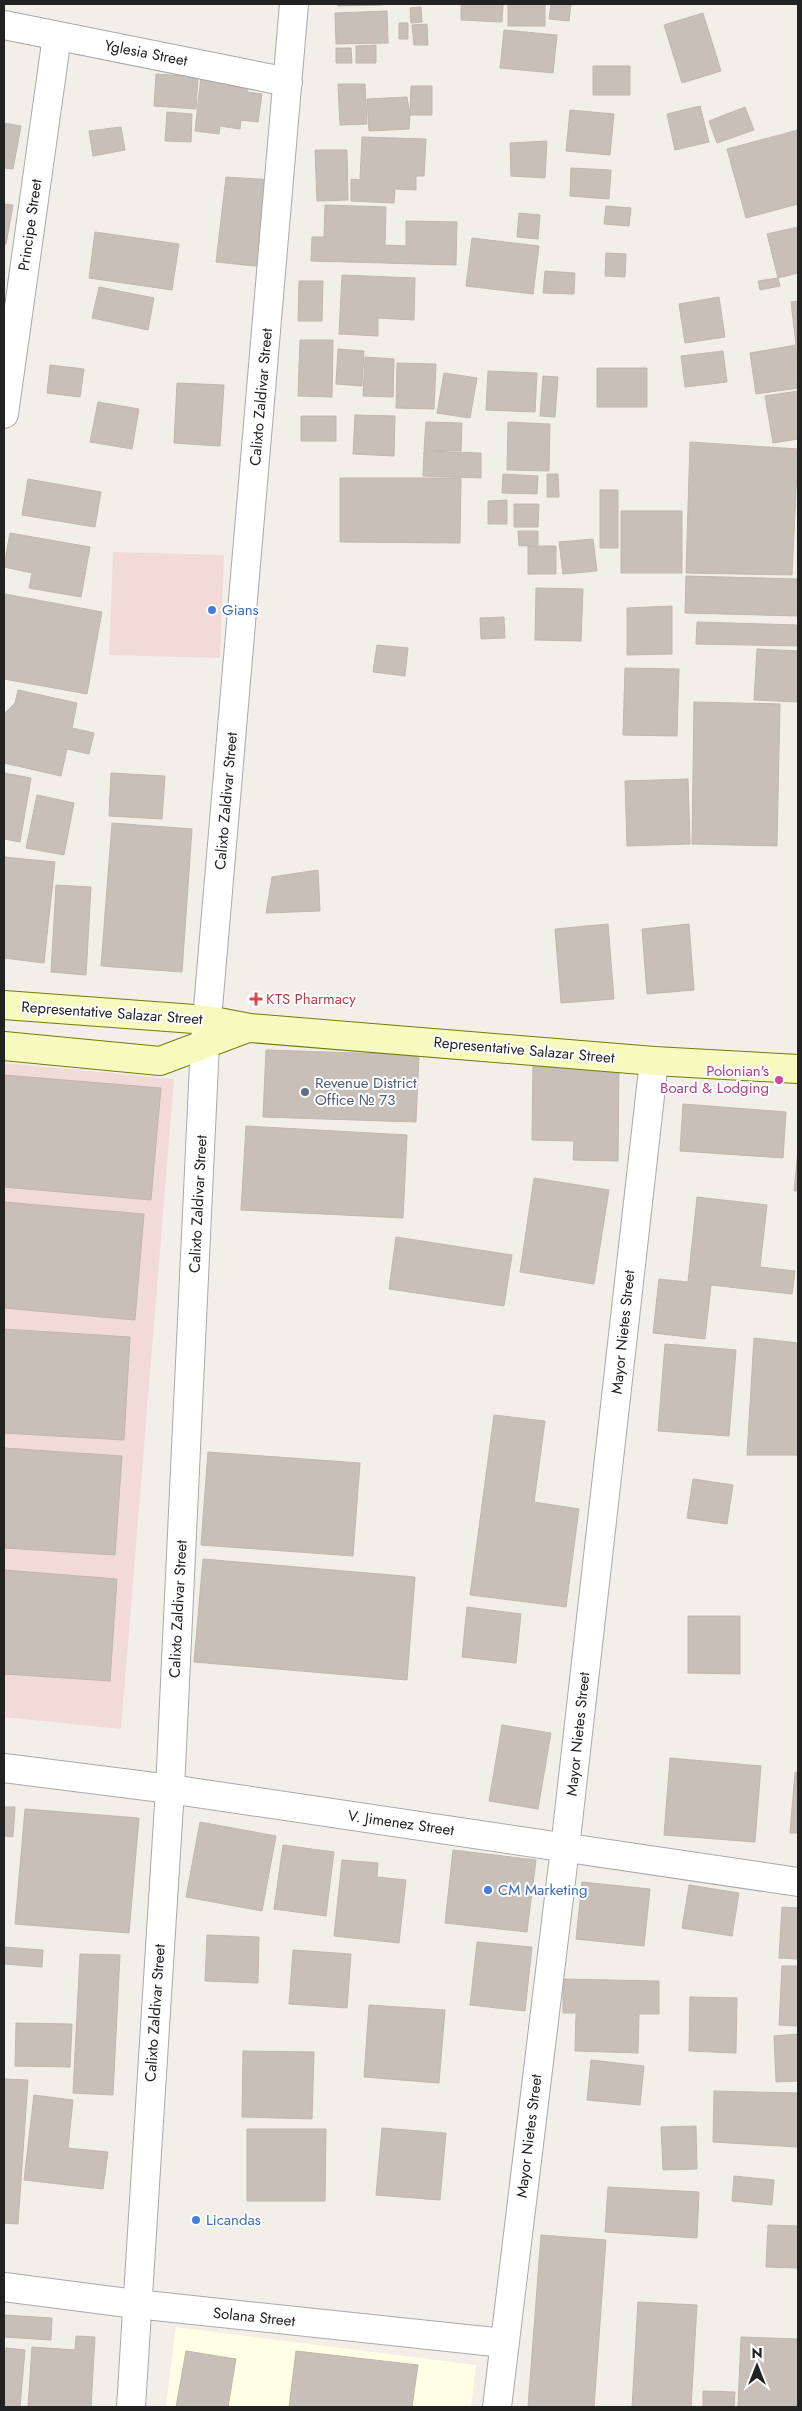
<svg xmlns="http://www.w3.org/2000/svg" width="802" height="2411" viewBox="0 0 802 2411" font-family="Jost,sans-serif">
<rect width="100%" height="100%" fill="#f2efe9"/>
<path fill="#f2dad9" d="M113,552L224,555L220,658L109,655Z
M4,1063L174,1079L121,1729L4,1717Z"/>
<path fill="#ffffe5" d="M176,2327L476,2365L471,2407H166Z"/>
<path fill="#c7bfb8" stroke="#c4b6ab" d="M338,4H383V5L338,6Z
M461,4H503L502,22L461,20Z
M508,4H545V26H508Z
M551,4H571L569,21L549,19Z
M421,7L422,22L411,23L410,8Z
M387,11L388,43L336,44L335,13Z
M703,13L721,71L682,83L664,25Z
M399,23H408V39H399Z
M427,24L428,45H414L412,25Z
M504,30L557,35L553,73L500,68Z
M376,45V63H356V46Z
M336,48H351L352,63H336Z
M593,66H630V95H593Z
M156,74L198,77L196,109L154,106Z
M201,76L248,82L247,92L262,94L258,122L241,120L240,129L220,126L219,134L195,131Z
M338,84H365L367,124L340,125Z
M411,86H432V115H410Z
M407,97L410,115L409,129L369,131L367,99Z
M700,106L709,142L675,150L667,114Z
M745,107L754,130L717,143L709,121Z
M570,110L614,114L610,155L566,151Z
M167,112L192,114L191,142L165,141Z
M4,123L21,126L13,169L4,168Z
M121,127L125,150L93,156L89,131Z
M798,130V204L746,218L727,149Z
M362,137L426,139L424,176H416V190L395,189L394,203L351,201V179L360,180Z
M547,141L545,178L511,176L510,143Z
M315,150H347L348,200L317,201Z
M571,168L611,170L609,199L570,196Z
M226,177L274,180L264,267L216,262Z
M4,204L13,205L6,244H4Z
M325,205L386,207L385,245L406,246V221L457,222L456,265L311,261L312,237H324Z
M606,206L631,208L629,226L604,224Z
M519,213L540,215L538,239L517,237Z
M798,227V273L778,278L767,234Z
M95,232L179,244L172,290L89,278Z
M472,238L539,246L533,294L466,286Z
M606,253L626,254L625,277L605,276Z
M545,271L575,273L574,294L543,293Z
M342,275L415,278L414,320L378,318V336L339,334Z
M778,278L780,286L760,290L758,281Z
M299,281H323L322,321H298Z
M99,287L154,298L148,330L92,318Z
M719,297L725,337L685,343L679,304Z
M798,301V345H796L791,302Z
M300,340H333L332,397L298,396Z
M796,345L798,388L756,394L750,353Z
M338,349L364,351L362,386L336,384Z
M723,351L727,382L685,387L681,356Z
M365,357L394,359L393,397L363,396Z
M397,363L436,364L434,409L396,408Z
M50,365L84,369L80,397L47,393Z
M597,368H647V407H597Z
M488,371L537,373L535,412L486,410Z
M444,373L477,378L470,418L437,413Z
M543,376L558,377L555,417L540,416Z
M177,383L224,385L220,446L174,443Z
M798,391V439L773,443L765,396Z
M98,402L139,409L132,449L90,442Z
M355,415L395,416L394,456L353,454Z
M301,416H336V441H301Z
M426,422L462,423L461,451L424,450Z
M508,422L550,424L549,471L507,470Z
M690,442L798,449L792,575L686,573Z
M424,451L481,453V478L423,476Z
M503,474L538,476L537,494L502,493Z
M547,474H558L559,497H547Z
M340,478H461L460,543L340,542Z
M28,479L101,492L95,527L22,515Z
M600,490H618V548H600Z
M507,500V524H488V501Z
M514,504H539L538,527H514Z
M621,511H682V573H621Z
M518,531H538V545L519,546Z
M10,533L90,547L81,597L29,588L32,573L4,567Z
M593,539L597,571L563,574L559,542Z
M528,546H556V574H528Z
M686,576L798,579V616L685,613Z
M536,588L583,589L581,641L535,640Z
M5,594L102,612L87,694L4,679Z
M672,606V654L627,655V608Z
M504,617L505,638L481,639L480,618Z
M697,622L798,625V646L696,644Z
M377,645L408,648L405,676L373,672Z
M757,649L798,651V702L754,700Z
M625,668L679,669L677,736L623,735Z
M18,690L77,703L72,728L94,733L89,754L67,749L61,776L4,763V714L15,703Z
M694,702L780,704L777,846L692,844Z
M4,773L31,778L20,842L4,839Z
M111,773L165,776L162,819L109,816Z
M688,779L690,844L627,846L625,781Z
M37,795L74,803L64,855L26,848Z
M112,823L192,829L182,972L101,966Z
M4,857L55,862L44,963L4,958Z
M318,870L320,911L266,913L272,877Z
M56,885L91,887L86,975L51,972Z
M608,924L614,999L561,1003L555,929Z
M689,924L694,990L647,994L642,929Z
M266,1050L419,1055L416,1122L263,1117Z
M533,1064L619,1065L618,1161L573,1160L574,1141L532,1140Z
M4,1075L161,1088L151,1200L4,1187Z
M683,1104L786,1112L783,1158L680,1151Z
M246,1126L407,1135L403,1218L241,1210Z
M798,1150V1191H794Z
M534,1178L609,1190L594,1284L520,1272Z
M697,1197L767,1205L760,1267L795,1271L792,1294L711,1285L705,1339L653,1333L659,1279L688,1282Z
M4,1202L144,1214L135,1320L4,1308Z
M396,1237L512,1255L504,1306L389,1289Z
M4,1329L130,1337L124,1440L4,1433Z
M754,1338L798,1343V1455H747Z
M665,1344L736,1350L729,1436L658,1431Z
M494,1415L545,1421L534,1502L579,1509L566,1607L470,1595Z
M4,1448L122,1456L115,1555L4,1548Z
M208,1452L360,1463L353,1556L201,1545Z
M693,1479L733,1485L727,1524L687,1518Z
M203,1559L415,1577L407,1680L194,1662Z
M4,1570L117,1579L110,1681L4,1674Z
M467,1607L521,1614L516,1663L462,1657Z
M688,1616H740V1674L688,1673Z
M502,1725L551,1733L538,1809L489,1801Z
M670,1758L761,1766L755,1842L664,1835Z
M795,1772L798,1773V1833H790Z
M4,1807H15L13,1837L4,1836Z
M25,1809L139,1818L129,1933L15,1924Z
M200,1822L276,1836L262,1911L186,1897Z
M283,1845L334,1852L326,1916L274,1909Z
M453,1850L536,1860L527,1932L445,1923Z
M342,1860L378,1863L377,1877L406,1880L399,1943L334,1936Z
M582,1882L650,1889L644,1946L576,1939Z
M689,1885L739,1893L732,1936L682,1928Z
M782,1907L798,1908V1959L779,1958Z
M207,1935L259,1937L258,1983L205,1981Z
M477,1942L532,1947L525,2011L470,2005Z
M4,1947L43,1950L42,1967L4,1964Z
M293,1950L351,1954L347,2008L289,2004Z
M80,1954L120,1955L113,2095L73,2093Z
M782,1966H798V2026L779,2025Z
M563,1979L659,1981V2014H639L638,2053L575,2051L576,2013H563Z
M690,1997L737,1998L736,2053L689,2051Z
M369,2005L445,2010L439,2083L364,2077Z
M16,2023L72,2024L70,2067L15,2066Z
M798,2034V2081L776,2082L774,2036Z
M243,2051L314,2052L312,2119L242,2117Z
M591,2060L644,2066L640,2105L587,2100Z
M4,2079L28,2080L18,2224L4,2223Z
M714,2091L798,2093V2147L713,2142Z
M34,2095L73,2100L68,2148L108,2152L103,2189L24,2180Z
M696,2126L697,2169L663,2170L661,2127Z
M382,2128L446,2133L440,2200L376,2195Z
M247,2129H326L325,2201H247Z
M734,2176L774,2180L772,2205L732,2201Z
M608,2187L699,2192L697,2238L605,2232Z
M768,2225L798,2226V2268L766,2267Z
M541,2235L606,2240L594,2407H528Z
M638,2302L697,2305L691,2407H632Z
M4,2315L52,2318L51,2340L4,2337Z
M76,2336L95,2337L91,2407H28L32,2347L75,2350Z
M741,2337L798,2339V2407H738Z
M6,2348L25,2350L20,2407H4V2364Z
M186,2351L236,2359L228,2407H176Z
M296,2351L418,2365L412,2407H289Z
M703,2391L735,2392L734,2407H703Z"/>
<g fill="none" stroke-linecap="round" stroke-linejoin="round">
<defs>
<path id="street" d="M4,25L288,82
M4,414L57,36
M4,1768L170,1789L798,1882
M4,2287L136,2304L504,2343
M131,2407L170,1789L205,1043L294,4
M497,2407L565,1848L654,1061"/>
<path id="secondary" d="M4,1005L208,1020L250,1028L654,1061L798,1069
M4,1046L160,1061L248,1028"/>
</defs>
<use href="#street" stroke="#a9a9a9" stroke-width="30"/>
<use href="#secondary" stroke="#707d05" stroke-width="30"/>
<use href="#street" stroke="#fff" stroke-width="28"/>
<use href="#secondary" stroke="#f7fabf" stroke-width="28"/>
</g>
<g fill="#3f7fe0" stroke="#fff" stroke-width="2">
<circle cx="212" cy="610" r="5"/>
<circle cx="488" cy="1890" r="5"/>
<circle cx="196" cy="2220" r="5"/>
</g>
<path fill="#e0444e" stroke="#fff" stroke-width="2" d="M253.5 991.5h5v5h5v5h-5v5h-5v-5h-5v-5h5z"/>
<circle fill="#d1479c" stroke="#fff" stroke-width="2" cx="779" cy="1080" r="5"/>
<circle fill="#5c6f8a" stroke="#fff" stroke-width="2" cx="305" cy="1092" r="5"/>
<g text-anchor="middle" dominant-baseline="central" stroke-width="4" stroke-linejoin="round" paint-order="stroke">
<g font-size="15" fill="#222" stroke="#fff">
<text transform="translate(146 53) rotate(11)">Yglesia Street</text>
<text transform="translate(30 225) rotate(-82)">Principe Street</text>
<text transform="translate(261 397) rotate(-85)">Calixto Zaldivar Street</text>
<text transform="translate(226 801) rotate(-85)">Calixto Zaldivar Street</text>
<text transform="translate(112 1013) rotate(4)">Representative Salazar Street</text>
<text transform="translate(524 1050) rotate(5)">Representative Salazar Street</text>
<text transform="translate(198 1204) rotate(-87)">Calixto Zaldivar Street</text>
<text transform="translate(623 1332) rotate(-84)">Mayor Nietes Street</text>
<text transform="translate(178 1609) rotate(-87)">Calixto Zaldivar Street</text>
<text transform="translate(578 1734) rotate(-84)">Mayor Nietes Street</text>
<text transform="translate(401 1823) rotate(8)">V. Jimenez Street</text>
<text transform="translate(155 2013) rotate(-86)">Calixto Zaldivar Street</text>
<text transform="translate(529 2136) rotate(-83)">Mayor Nietes Street</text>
<text transform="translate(254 2317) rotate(6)">Solana Street</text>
</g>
<g font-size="15" fill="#366cbe" stroke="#fff" text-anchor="start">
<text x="222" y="610">Gians</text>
<text x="498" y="1890">CM Marketing</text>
<text x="206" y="2220">Licandas</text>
</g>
<g font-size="15" fill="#be3a42" stroke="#fff" text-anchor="start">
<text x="266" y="999">KTS Pharmacy</text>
</g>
<g font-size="15" fill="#b23c85" stroke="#fff" text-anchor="end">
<text x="769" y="1071">Polonian's<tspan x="769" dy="17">Board &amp; Lodging</tspan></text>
</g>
<g font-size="15" fill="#4e5e75" stroke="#fff" text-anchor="start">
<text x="315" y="1083">Revenue District<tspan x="315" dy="17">Office № 73</tspan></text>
</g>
</g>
<rect width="802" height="2411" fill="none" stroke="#222222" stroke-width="10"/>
<g transform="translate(757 2366)" stroke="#ffffff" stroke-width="4" paint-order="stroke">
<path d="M0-4L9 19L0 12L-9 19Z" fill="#222222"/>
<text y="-8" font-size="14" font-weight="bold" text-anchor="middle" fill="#222222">N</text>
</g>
</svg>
